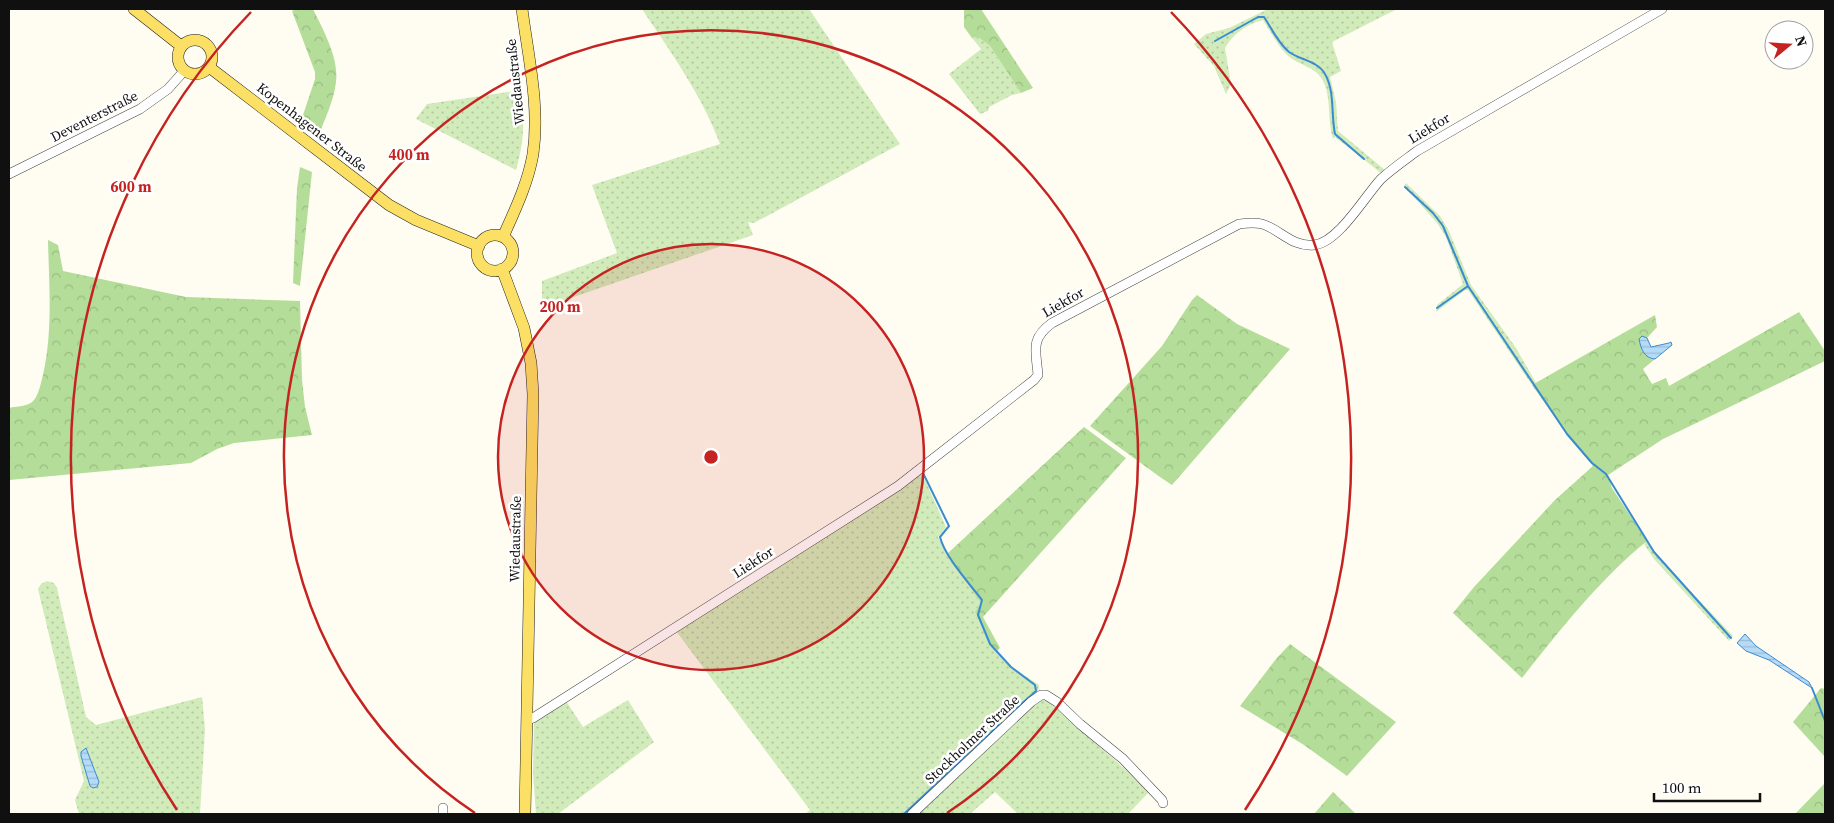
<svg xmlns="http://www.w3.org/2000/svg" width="1834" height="823" viewBox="0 0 1834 823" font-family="'Source Serif 4',serif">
<defs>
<pattern id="grass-dots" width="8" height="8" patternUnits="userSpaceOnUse" patternTransform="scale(1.25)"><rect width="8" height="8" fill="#d1ebba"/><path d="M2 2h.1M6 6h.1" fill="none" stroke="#b2c89f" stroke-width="1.8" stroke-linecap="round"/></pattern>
<pattern id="forest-crowns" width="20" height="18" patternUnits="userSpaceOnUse" patternTransform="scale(1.25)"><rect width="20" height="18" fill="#b3dd98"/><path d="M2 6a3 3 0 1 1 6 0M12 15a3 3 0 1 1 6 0" fill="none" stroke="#99bd82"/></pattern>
<pattern id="water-rules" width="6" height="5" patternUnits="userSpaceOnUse" patternTransform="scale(1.25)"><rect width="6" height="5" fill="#b5dbf8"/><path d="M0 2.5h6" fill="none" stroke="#9bbbd4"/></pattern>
</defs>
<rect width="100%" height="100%" fill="#fffdf2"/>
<path fill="url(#grass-dots)" d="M642,9H809L900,144L754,223L748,222L753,235L542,308V281L617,253L592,185L720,144C703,97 670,51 642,9Z
M1268,9H1397L1332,42L1341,71L1330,77L1336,102L1338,131L1385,170L1381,173L1335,137L1333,139C1327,120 1332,96 1322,79C1314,66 1298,65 1287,55C1278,46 1270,31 1263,20C1247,24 1233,34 1225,48L1231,84L1226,94L1214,66L1194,44L1206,34L1229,28Z
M978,37L990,46L1021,93L1012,95L989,107L988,111L980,114L949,74L981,49L972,38Z
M521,90C525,118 524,143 516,170L416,119L427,104Z
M1406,183L1440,216L1449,231L1471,285L1516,348L1536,383L1532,385L1523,372L1468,290H1465L1436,312L1437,305L1463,284L1446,237L1437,223L1404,186Z
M922,473L946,527L938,537L947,554L982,603L975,612L990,644L996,652L1012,667L1039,685L1038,691L907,814H805L810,810L676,631Z
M1647,541L1662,561L1733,636L1729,641L1654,559L1644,544Z
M47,581L54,583L57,588L86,717L96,725L202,697L205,729L200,814H79L75,800L84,781L38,589L41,584Z
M1042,696L1150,791L1128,814H1018L995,792L970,814H916Z
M628,700L654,742L558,814H536L533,774L534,721L566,701L583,727Z"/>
<path fill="url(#forest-crowns)" d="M296,9H313C323,30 339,57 336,82C334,101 324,120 318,138L300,124L315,79V72L292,11Z
M964,9H981L1033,88L1021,93L990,46L978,37L972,38L964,27Z
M300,167L312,172L300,286L293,283L297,188Z
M48,240L58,245L63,271L186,297L300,301L302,380L305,407L312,435L234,443L217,449L191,463L9,480V408C16,406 29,407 34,400C39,394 41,382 43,375C53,330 49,286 48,240Z
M1197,295L1237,324L1290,349L1172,485L1160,477L1090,426L1162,346L1192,300Z
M1799,312L1825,351V361L1663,439L1608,475L1612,488L1647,541C1599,580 1560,630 1522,678L1453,613L1474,587L1555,500L1593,466L1570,439L1532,385L1655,315L1657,327L1647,338L1642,336L1649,358L1655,359L1643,369L1652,384L1666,378L1669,386Z
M1084,427L1126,458L983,617L1000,648L996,652L990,644L975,612L981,603L947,554Z
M1290,644L1396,722L1347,776L1304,745L1240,706L1276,659Z
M1821,688L1825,689V757L1793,722Z
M1825,783V814H1795Z
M1333,792L1356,814H1314Z"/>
<path fill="url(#water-rules)" stroke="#398cd2" d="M1642,336L1647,338L1651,347L1669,343L1671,342L1672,345L1655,359C1644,358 1641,349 1639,339Z
M1745,634L1756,646L1809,682L1812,688L1769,660L1746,651L1737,643Z
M86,748L99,782L97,787L93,788L90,786L81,756V752Z"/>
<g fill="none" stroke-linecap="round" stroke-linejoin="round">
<path stroke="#398cd2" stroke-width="2" d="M1215,41L1258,17H1264C1272,29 1278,43 1289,52C1300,60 1318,61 1325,74C1335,91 1331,116 1335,134L1364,159
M1405,187L1433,213L1443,226L1468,286L1567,434L1592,463L1606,474L1654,552L1731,638
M1437,308L1468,286
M924,475L949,526L940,537C945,557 969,583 982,600L978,615L990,644L1011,667L1035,685L1036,691L1007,717
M1812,688L1825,721
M904,814L1001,723"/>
<defs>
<path id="minor" d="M9,174L140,109L168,89L184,71
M527,720L533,718L898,486L1034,380L1038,375C1036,350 1030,339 1052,323L1239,224C1247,223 1254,222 1262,224C1280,229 1291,247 1314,245C1338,243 1365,196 1381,179C1392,169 1405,160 1417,151L1662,9
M443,814V808
M912,814L1031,702L1041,695H1046L1057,702L1080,724L1123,759L1162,800L1163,803"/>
<path id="major" d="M134,9L181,46
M178 57a17 17 0 1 1 34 0a17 17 0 1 1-34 0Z
M209,67L389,205L416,220L479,246
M477 253a18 18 0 1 1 36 0a18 18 0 1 1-36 0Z
M503,237C515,210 528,183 533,154C540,106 528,56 522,9
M502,269L524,328L531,363L533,394L525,814"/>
</defs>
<use href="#minor" stroke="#434343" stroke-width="10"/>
<use href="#major" stroke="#212121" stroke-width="12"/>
<use href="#minor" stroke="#fff" stroke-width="9"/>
<use href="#major" stroke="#fce065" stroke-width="11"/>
</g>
<circle cx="711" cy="457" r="213" fill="#c52322" fill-opacity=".12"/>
<g fill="none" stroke="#c52322" stroke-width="2.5">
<circle cx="711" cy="457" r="213"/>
<path d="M475 813A427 427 0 1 1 947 813"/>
<path d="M177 810A640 640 0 0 1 251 12M1171 12A640 640 0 0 1 1245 810"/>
</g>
<g text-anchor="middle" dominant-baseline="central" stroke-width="5" stroke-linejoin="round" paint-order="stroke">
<g font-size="14" fill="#101010" stroke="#fff">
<text transform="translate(515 82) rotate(-96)">Wiedaustraße</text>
<text transform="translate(94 116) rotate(-27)">Deventerstraße</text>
<text transform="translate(312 127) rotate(38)">Kopenhagener Straße</text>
<text transform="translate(1429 128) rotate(-31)">Liekfor</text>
<text transform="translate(1063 302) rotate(-30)">Liekfor</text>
<text transform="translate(515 539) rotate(-89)">Wiedaustraße</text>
<text transform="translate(753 562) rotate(-33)">Liekfor</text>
<text transform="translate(972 739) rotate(-43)">Stockholmer Straße</text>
</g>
</g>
<circle cx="711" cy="457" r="8" fill="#c52322" stroke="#fff" stroke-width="2.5"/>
<g font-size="15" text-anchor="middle" font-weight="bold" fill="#c52322" stroke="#fff" stroke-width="5" stroke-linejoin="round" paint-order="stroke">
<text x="409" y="160">400 m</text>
<text x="131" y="192">600 m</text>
<text x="560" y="312">200 m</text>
</g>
<rect width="1834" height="823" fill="none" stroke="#101010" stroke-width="20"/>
<g transform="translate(1789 45) rotate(72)"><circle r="24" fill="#ffffff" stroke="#9f9f9f"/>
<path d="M0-4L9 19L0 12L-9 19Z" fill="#c52322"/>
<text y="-8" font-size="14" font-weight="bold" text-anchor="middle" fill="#101010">N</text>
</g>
<path d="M1654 793v8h106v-8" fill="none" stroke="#101010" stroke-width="2.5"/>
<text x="1662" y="793" font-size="15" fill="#101010" stroke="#ffffff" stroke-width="4" paint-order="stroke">100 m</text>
</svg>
